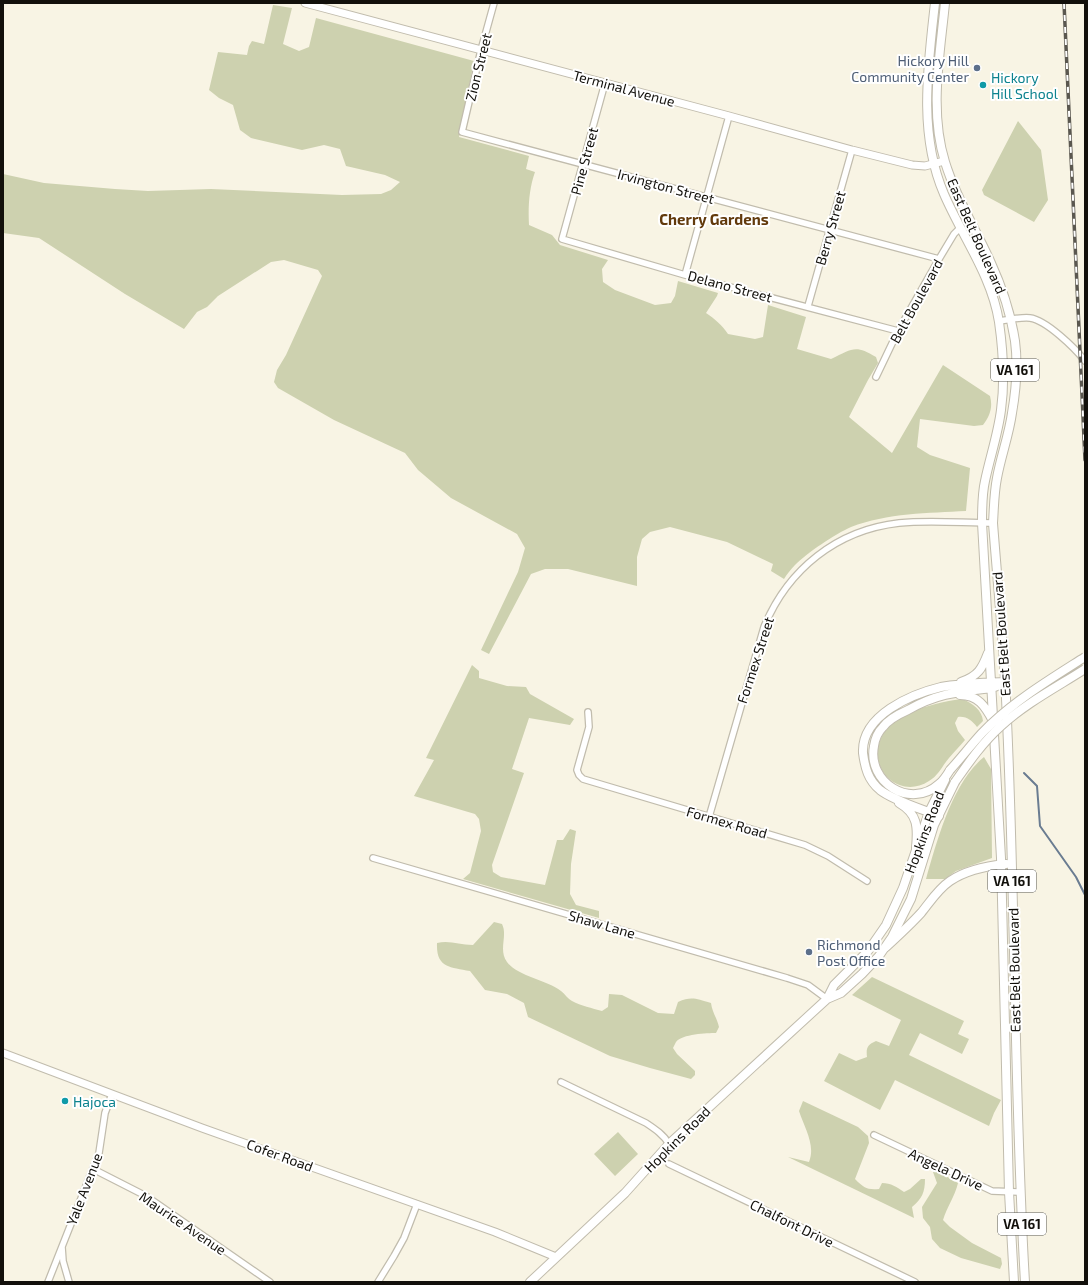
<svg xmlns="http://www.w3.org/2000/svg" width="1088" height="1285" viewBox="0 0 1088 1285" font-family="'Exo 2',sans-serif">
<rect width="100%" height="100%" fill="#f8f4e4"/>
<path fill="#cdd1af" d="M273,5L292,8L283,44L299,51L309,47L316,18L474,61L459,137L529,156L526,169L535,172C529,189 528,207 529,225L552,235L560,245L608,260L602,269L603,282L615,290L655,305L671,303L675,296L678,281L718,293L717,296L706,313C715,319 722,325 728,334L755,339L763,337L768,305L806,317L797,349L831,359C852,349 855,344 876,357L878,363L868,380L849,417L892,453L943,365L990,396C993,407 990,416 983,425L974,426L920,419L917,447L930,455L970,468L966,511C929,513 887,513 851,527C835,534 807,553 795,565C791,569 787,574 784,579L771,571L773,564L727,542L670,527L650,532L642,539L637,557V586L568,569H545L531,574L489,654L481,650L518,572L525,548L517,534L451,498L418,470L405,453L334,420L278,388L274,382L277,370L286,355L322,276L318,270L284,260L271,262L218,296L207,307L197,312L184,329L125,294L39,238L3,233V174L44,183L115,189L148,191L211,189L342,195L381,194L391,190L400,182L385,175L346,166L340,149L324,145L302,150L251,138L240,130L233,105L219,98L209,90L218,52L247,55L249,46L252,41L264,44Z
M1018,121L1041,150L1048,200L1034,222L984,195L982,190Z
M472,665L479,671V678L507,686L526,687L530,694L574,719L570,725L529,718L512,769L524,773L492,865L493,872L501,877L545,885L557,840H563L570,829L576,831L571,864L570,894L576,905L599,911V918L463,879L470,873L481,831L479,819L475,814L414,796L434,760L426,758Z
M963,699C973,704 982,710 983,721L977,727C972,721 967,716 958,717L955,723L958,731L965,740C960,746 954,752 949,758C942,766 939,775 929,781C900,800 867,770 881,738C892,713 939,701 963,699Z
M984,757L991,769L992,858L956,871L945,879H926C937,841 952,783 984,757Z
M494,922L502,924C508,936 498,950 507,962C517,976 547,980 561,991C565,994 568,999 572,1001C581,1006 592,1008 602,1011L608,1007L609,994L622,995L658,1013L674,1014L678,1002C692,996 696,999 711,1003C712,1012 717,1018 719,1027L716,1033C707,1033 682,1034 676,1042C675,1044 674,1046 673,1048L677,1054L695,1071V1075L691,1079L650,1068L610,1056L528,1017L524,1003L507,994L485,990L470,971C450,967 436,968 437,943C450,940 459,945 473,945Z
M872,977L964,1021L958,1034L969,1039L962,1054L920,1033L909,1055L1001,1100L994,1113L989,1126L895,1080L880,1110L824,1081L839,1053L856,1061L867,1057C866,1048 867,1045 876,1041L889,1046L901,1020L852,995Z
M803,1101L858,1127L868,1136L869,1143L855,1179C864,1188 867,1190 879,1189L882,1183C891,1183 897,1187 904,1192L910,1189L921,1179H925C925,1192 922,1199 912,1207L914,1218L788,1157L809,1162C816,1145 804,1127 799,1111Z
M618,1132L638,1154L615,1176L594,1154Z
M937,1171L958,1183C955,1196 947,1207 943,1220L950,1227L972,1243L1001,1258L1002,1264L1000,1269L961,1258L940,1248L932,1239L930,1227L923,1218L922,1207L937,1183L933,1172Z"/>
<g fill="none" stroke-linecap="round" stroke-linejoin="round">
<path stroke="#6a7c91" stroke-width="2" d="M1024,773L1037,786L1040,826L1076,877L1085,895"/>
<defs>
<path id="minor" d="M494,3L481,50L462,132L939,259
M605,83L562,239L685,275L898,331
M685,275L729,116
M808,306L852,150
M999,321C1008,320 1020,317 1030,318C1046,320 1075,348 1085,361
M876,377L898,331L939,259L954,234L960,228
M588,712L589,727L577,770L579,775L583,779L805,845L828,856L867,881
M709,817L764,627C788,569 837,530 899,523C930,520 962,523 993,523
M373,858L787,978L808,985L827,999
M561,1082L646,1123C655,1129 664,1135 669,1144
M874,1135L992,1191L1020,1192
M669,1164L915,1282
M93,1169L146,1196L270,1282
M62,1247L63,1261L69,1282
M48,1282L99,1153L105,1113L112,1094
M378,1282L394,1256L404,1238L417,1204"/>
<path id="tertiary" d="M305,3L729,116L852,150L912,165L925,166L944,161
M3,1053L202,1128L495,1232L556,1257"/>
<path id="secondary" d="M827,999L834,985L868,951L886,925L903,888L929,812L945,780
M530,1282L625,1193L669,1144L827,999L841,993L862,974L879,956L892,937L911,899L934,825L955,782"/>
<path id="primary" d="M935,3C928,66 918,134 944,194C962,236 992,276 999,322C1003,350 1005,381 1001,410C998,434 990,457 985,481C982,494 982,509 982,523L1001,858L1009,1192L1014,1282
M945,3C940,55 929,111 945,162C956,198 976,229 991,263C1002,287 1011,315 1015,341C1018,364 1016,390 1012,413C1009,435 1001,456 997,478C994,493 994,508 993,523C997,575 1002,627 1005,679C1016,880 1013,1081 1025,1282
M961,682C978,676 982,669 988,653
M960,695C978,695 985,706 993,721
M950,770C947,775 943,781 939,784C910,810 867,782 874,746C875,739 878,732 883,727C889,719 899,714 908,710C938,693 958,692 992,688L997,686
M899,803C918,814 918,827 916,848
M939,816C922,809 894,801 880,790C868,780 865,768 863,753C861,715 912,694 941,687C962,683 984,683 1005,682
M886,947C898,936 910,925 921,913C930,902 938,889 950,881C966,870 986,866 1006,864"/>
</defs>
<use href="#minor" stroke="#c1bcad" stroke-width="8"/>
<use href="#tertiary" stroke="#c1bcad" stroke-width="9"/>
<use href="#secondary" stroke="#c1bcad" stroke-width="10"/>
<use href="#primary" stroke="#c1bcad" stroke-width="10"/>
<use href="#minor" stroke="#fff" stroke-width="5.5"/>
<use href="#tertiary" stroke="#fff" stroke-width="7"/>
<use href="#secondary" stroke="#fff" stroke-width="8"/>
<use href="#primary" stroke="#fff" stroke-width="8"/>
<defs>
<path id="rail" d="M1064,3L1085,460"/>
</defs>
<use href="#rail" stroke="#5a574f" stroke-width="3.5"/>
<use href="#rail" stroke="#fff" stroke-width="2" stroke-dasharray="6" stroke-linecap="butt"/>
<defs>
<path id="secondary-bridge" d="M950,770C961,758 971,745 982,733C1012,702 1049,680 1085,657
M955,782C969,762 983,742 1001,726C1026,703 1057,687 1085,669"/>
</defs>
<use href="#secondary-bridge" stroke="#c1bcad" stroke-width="10" stroke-linecap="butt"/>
<use href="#secondary-bridge" stroke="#fff" stroke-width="8"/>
</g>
<g fill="#5c6f8a" stroke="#fff" stroke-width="1.5">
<circle cx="977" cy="68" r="4"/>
<circle cx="809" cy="952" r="4"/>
</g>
<g fill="#0f9aa8" stroke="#fff" stroke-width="1.5">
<circle cx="983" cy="85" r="4"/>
<circle cx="65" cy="1101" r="4"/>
</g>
<g text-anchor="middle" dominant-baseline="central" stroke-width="4" stroke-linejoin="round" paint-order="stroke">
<g fill="#fff" stroke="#595854" stroke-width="1">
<rect x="991" y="359" width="48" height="22" rx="3"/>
<rect x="988" y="870" width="48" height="22" rx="3"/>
<rect x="998" y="1213" width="48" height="22" rx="3"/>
</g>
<g font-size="13" font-weight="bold" fill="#12100b">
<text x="1015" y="370">VA 161</text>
<text x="1012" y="881">VA 161</text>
<text x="1022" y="1224">VA 161</text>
</g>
<g font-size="14" fill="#4e5e75" stroke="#fff" text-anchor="end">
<text x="969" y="60">Hickory Hill<tspan x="969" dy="16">Community Center</tspan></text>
<text x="817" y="944" text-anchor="start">Richmond<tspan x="817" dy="16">Post Office</tspan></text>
</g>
<g font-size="14" fill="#12100b" stroke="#fff">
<text transform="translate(478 67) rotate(-76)">Zion Street</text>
<text transform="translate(624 88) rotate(15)">Terminal Avenue</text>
<text transform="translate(584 161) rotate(-75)">Pine Street</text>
<text transform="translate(666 186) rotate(15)">Irvington Street</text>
<text transform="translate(830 228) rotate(-74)">Berry Street</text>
<text transform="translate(977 236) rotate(66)">East Belt Boulevard</text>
<text transform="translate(730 286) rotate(15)">Delano Street</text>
<text transform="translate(916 301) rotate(-61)">Belt Boulevard</text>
<text transform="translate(1001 634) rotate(-94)">East Belt Boulevard</text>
<text transform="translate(755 660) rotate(-72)">Formex Street</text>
<text transform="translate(727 822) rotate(16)">Formex Road</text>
<text transform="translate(924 832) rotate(-69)">Hopkins Road</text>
<text transform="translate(602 924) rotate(16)">Shaw Lane</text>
<text transform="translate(1014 970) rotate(-91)">East Belt Boulevard</text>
<text transform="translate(677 1139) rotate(-45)">Hopkins Road</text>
<text transform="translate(280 1155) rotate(20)">Cofer Road</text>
<text transform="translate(946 1169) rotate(25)">Angela Drive</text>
<text transform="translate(84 1189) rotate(-69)">Yale Avenue</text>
<text transform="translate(183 1223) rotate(34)">Maurice Avenue</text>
<text transform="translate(792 1223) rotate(26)">Chalfont Drive</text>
</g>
<g font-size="14" fill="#0d838f" stroke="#fff" text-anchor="start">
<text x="991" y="77">Hickory<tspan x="991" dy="16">Hill School</tspan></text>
<text x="73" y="1101">Hajoca</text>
</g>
<g font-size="15" font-weight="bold" fill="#623a0c" stroke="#fff">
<text x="714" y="219">Cherry Gardens</text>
</g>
</g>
<rect width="1088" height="1285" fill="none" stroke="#12100b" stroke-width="8"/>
</svg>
